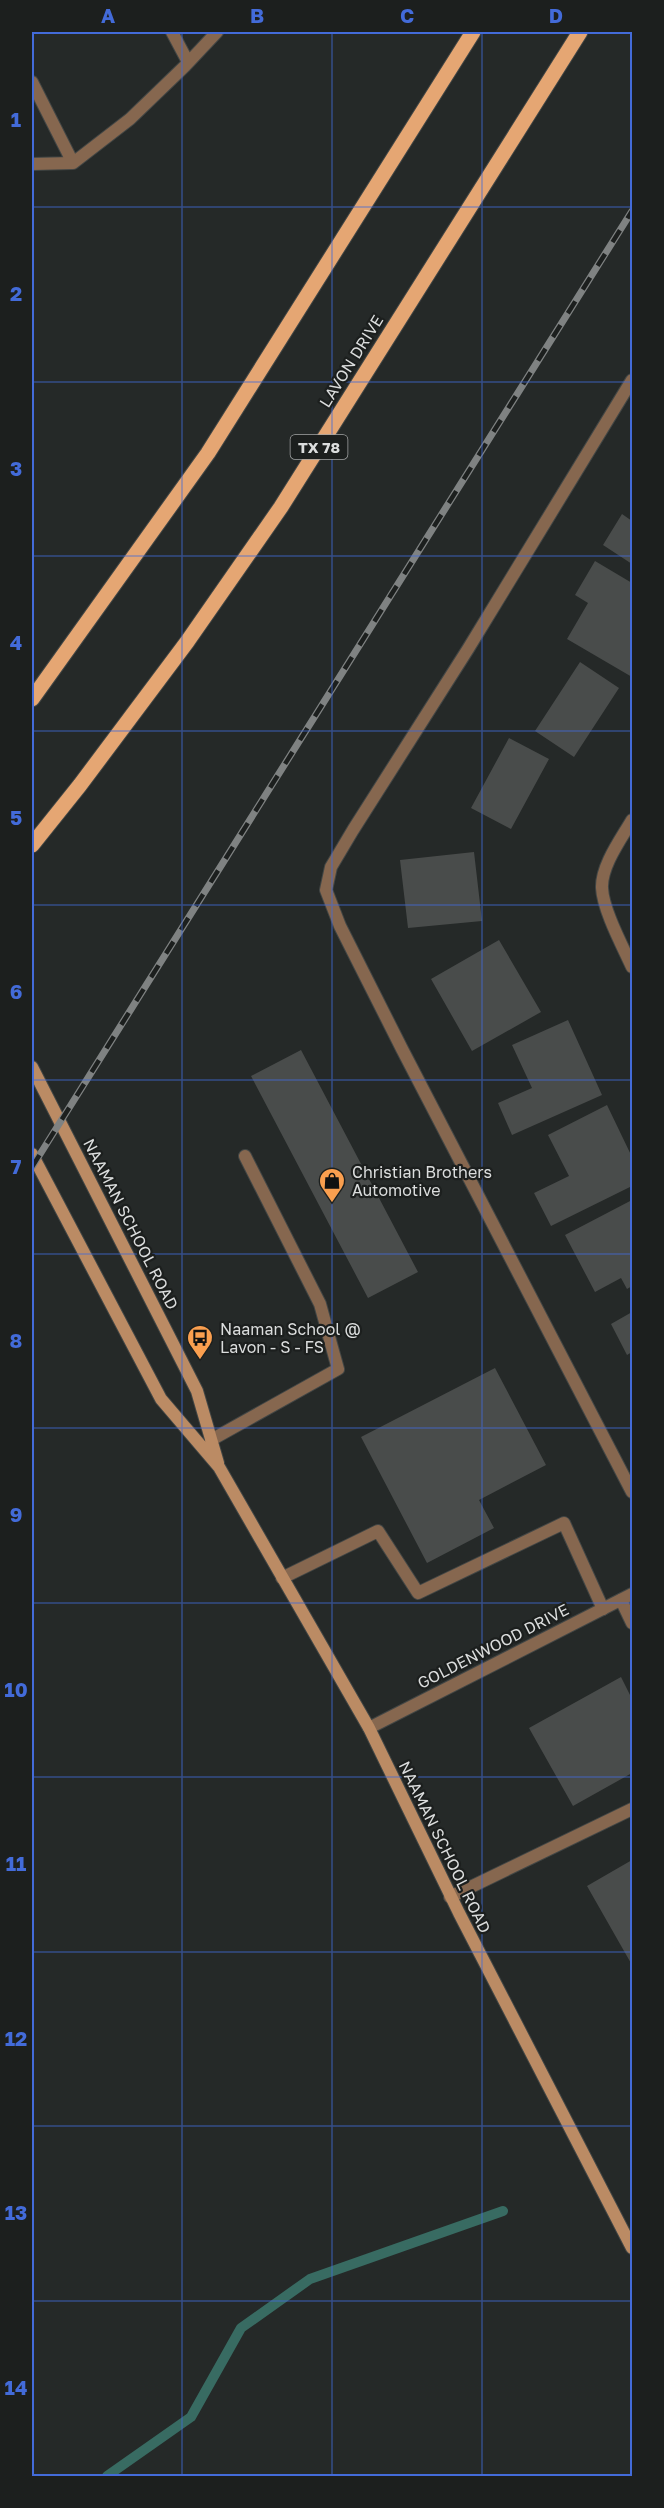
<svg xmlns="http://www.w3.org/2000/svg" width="664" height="2508" viewBox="0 0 664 2508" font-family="'Golos Text',sans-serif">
<rect width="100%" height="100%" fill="#252928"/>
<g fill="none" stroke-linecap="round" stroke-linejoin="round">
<path stroke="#386b62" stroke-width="10" d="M107,2476L191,2417L241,2328L310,2279L503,2211"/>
</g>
<path fill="#494c4b" d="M622,514L632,521V564L603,545Z
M595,561L632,583V677L567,639L588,603L575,595Z
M580,662L619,688L574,757L535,731Z
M509,738L549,759L511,829L471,808Z
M474,852L482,921L408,928L400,860Z
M499,940L541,1012L472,1051L431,979Z
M568,1020L602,1095L512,1135L498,1103L532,1088L512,1045Z
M301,1050L418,1272L368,1298L251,1076Z
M607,1105L632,1157V1186L551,1226L534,1193L569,1176L548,1135Z
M632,1200V1286L627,1289L621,1278L595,1292L565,1235Z
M632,1312V1352L627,1355L611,1324Z
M495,1368L546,1465L479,1500L494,1528L427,1563L361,1437Z
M621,1677L632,1699V1773L573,1806L529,1728Z
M632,1860V1965L587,1886Z"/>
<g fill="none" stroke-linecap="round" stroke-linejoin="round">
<defs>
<path id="lane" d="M172,32L188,62
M32,82L73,163
M32,164L73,163L130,119L185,66L217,32
M632,380L468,649L353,830L331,867L326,890L340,926L402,1049L632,1492
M211,1440L338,1369L320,1304L245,1156
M282,1578L378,1531L418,1593L564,1523L603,1609
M621,1600L632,1623
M450,1897L632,1809"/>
<path id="street" d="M632,820C621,839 601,866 602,888C603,910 623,947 632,967
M369,1728L632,1594"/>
<path id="secondary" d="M32,1067L197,1391L218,1463
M32,1154L161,1399L219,1467L369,1728L459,1913L632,2248"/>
<path id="primary" d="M32,699L208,453L473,32
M32,845L80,785L187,642L281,507L580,32"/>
</defs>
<use href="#lane" stroke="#424645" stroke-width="14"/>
<use href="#street" stroke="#424645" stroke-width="14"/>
<use href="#secondary" stroke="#424645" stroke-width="14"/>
<use href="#primary" stroke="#424645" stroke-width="17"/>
<use href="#lane" stroke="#86674f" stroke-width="12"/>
<use href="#street" stroke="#86674f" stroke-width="12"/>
<use href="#secondary" stroke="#bb8b64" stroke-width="12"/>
<use href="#primary" stroke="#e5a673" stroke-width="15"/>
<defs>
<path id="rail" d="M32,1167L632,211"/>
</defs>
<use href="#rail" stroke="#7f8282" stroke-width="7"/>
<use href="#rail" stroke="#1c1f1e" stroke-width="4.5" stroke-dasharray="14" stroke-linecap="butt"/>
</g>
<path fill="none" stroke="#436bd9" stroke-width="1.5" stroke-opacity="0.55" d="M182,32V2476M332,32V2476M482,32V2476M32,207H632M32,382H632M32,556H632M32,731H632M32,905H632M32,1080H632M32,1254H632M32,1428H632M32,1603H632M32,1777H632M32,1952H632M32,2126H632M32,2301H632"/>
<defs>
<symbol id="shop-pin" viewBox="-11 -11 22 30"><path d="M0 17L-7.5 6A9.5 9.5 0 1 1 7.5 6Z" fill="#fa9f4f" stroke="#1c1f1e"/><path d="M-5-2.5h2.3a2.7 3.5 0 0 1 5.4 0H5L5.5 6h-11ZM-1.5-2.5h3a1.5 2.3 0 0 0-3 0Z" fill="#111"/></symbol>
<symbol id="bus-pin" viewBox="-11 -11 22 30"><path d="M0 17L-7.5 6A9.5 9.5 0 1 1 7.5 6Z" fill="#fa9f4f" stroke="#1c1f1e"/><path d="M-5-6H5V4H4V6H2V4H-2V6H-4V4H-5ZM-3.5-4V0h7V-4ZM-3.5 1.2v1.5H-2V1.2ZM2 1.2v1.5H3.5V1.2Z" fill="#111"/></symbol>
</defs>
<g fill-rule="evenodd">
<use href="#shop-pin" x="317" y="1166" width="30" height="40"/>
<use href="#bus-pin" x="185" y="1323" width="30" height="40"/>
</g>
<g text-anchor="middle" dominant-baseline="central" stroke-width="4.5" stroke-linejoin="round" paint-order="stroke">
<rect fill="#1c1f1e" stroke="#a2a4a4" stroke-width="1.5" x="290.5" y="435" width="57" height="24" rx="4.5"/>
<g font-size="15" font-weight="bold" fill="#dbdddd">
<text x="319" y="447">TX 78</text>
</g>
<g font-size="16" fill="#dbdddd" stroke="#1c1f1e">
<text transform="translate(351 361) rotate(-58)">LAVON DRIVE</text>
<text transform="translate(131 1224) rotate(63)">NAAMAN SCHOOL ROAD</text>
<text transform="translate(493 1646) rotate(-27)">GOLDENWOOD DRIVE</text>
<text transform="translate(445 1847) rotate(64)">NAAMAN SCHOOL ROAD</text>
</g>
<g font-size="16" fill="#dbdddd" stroke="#1c1f1e" text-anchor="start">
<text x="352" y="1172">Christian Brothers<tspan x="352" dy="18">Automotive</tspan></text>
<text x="220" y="1329">Naaman School @<tspan x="220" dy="18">Lavon - S - FS</tspan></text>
</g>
</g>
<rect width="664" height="2508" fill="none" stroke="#1c1f1e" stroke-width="66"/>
<rect x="33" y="33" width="598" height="2442" fill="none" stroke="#436bd9" stroke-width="2"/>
<g font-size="20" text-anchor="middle" font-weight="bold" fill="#436bd9">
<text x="108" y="23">A</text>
<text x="257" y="23">B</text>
<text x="407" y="23">C</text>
<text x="556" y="23">D</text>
<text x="16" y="127">1</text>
<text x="16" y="301">2</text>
<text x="16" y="476">3</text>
<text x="16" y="650">4</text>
<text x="16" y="825">5</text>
<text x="16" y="999">6</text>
<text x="16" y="1174">7</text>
<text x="16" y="1348">8</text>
<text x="16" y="1522">9</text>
<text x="16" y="1697">10</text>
<text x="16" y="1871">11</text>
<text x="16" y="2046">12</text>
<text x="16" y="2220">13</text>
<text x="16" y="2395">14</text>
</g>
</svg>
